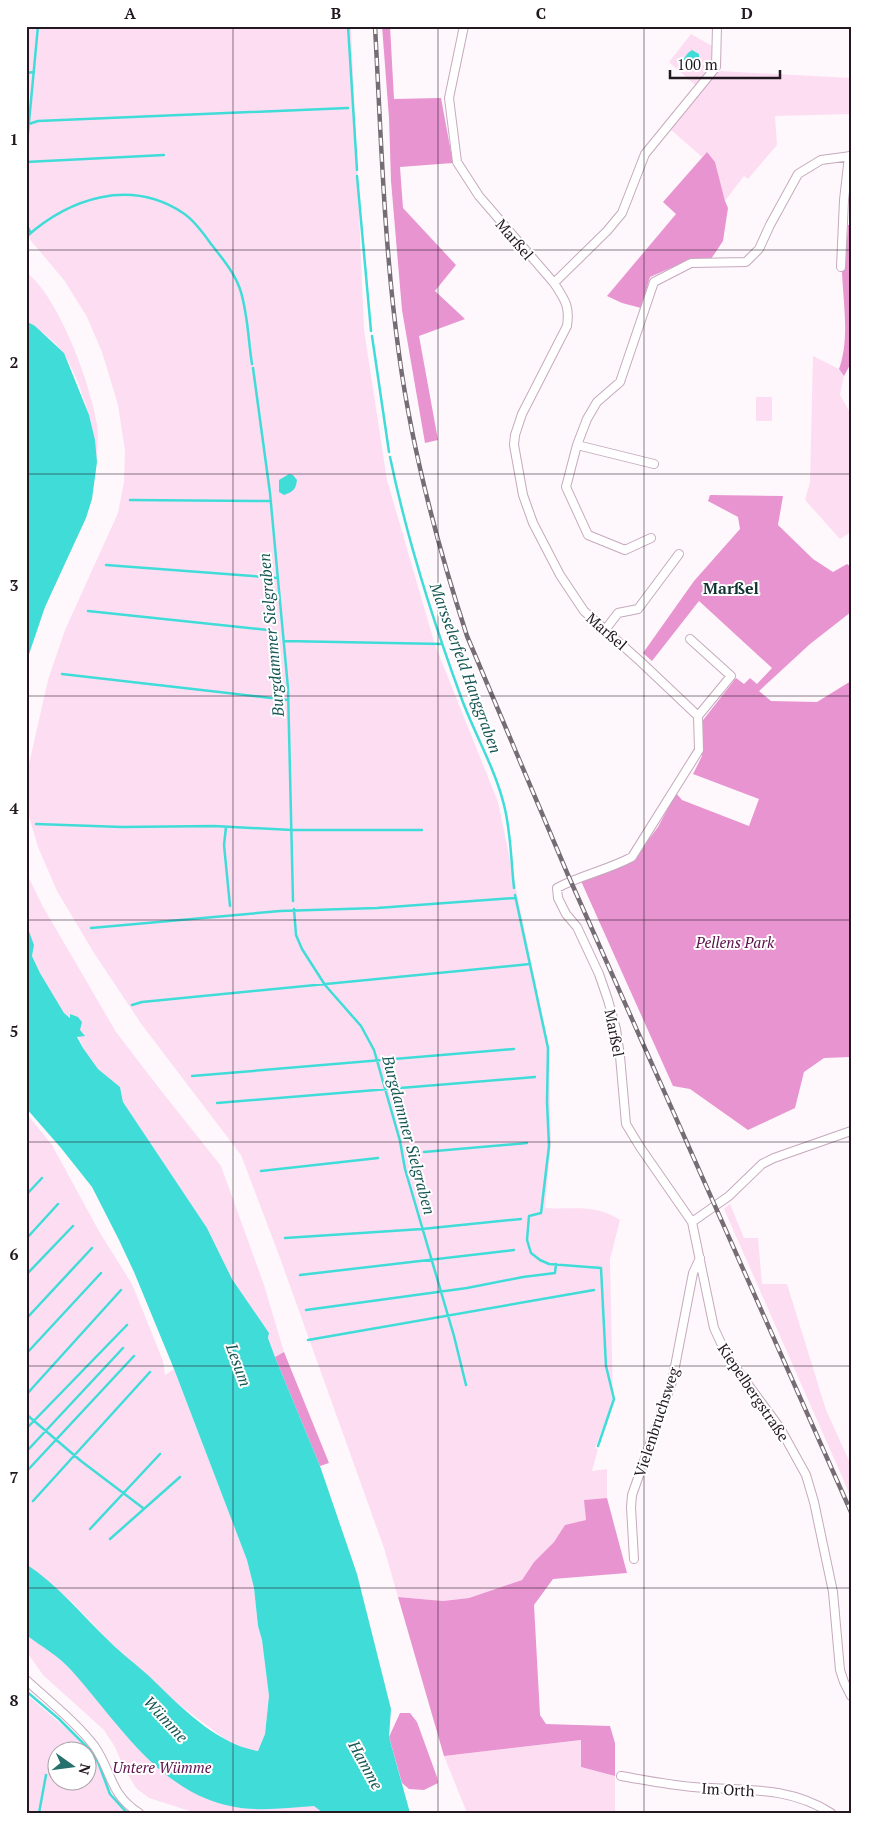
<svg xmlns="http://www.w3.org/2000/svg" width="877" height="1839" viewBox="0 0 877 1839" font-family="'PT Serif',serif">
<rect width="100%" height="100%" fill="#fef8fc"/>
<path fill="#fdddf2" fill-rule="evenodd" d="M26,26H351L364,330L387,480L435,645L498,802L549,1047L551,1144L545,1208C573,1210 594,1203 620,1220L610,1259L613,1401L595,1448L598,1449L592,1471L607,1469V1498L585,1500L586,1520L565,1526L554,1542L534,1562L522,1580L469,1598L443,1601L398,1597L384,1548L280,1258L241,1155L142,1025L94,953L57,891L38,847L27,810L29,764L48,680L65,630L118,513L124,482L125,451L118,405L102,352L87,317L64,280L26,235Z
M691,34L712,46L711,64L695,85L669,62Z
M719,71L851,78V114L775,116L777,145L748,179L744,176L725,201L715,162L707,152L702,157L670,129Z
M26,272C59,297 90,383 97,424C99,436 97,450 97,462C94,428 82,384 64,354C58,344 37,327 26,321Z
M813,356L839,369L844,376L840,395L851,414V532L840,539L805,500L810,482Z
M756,397H772V421H756Z
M26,872L42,905L116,1032L159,1088L221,1166L264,1285L284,1352L275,1357L268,1338L269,1333L232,1279L207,1228L123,1102L120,1087L98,1069L83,1048L71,1018L64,1013L40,973L32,956L33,945L26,923Z
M26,1113L52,1145L100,1233L132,1284L163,1361L165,1375L174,1369L247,1560L254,1588L258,1626L262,1640L269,1696L265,1734L258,1752L239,1747L225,1739L178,1704L110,1642L72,1602L26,1564Z
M730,1204L744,1238H758L762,1284H787L826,1410L851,1465V1497L724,1209Z
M26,1598L174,1735L332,1813H196L149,1798L136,1788L124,1768L115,1747L104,1730L43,1675L26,1651Z
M26,1694L81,1741L97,1763L110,1794L125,1813H26ZM58,1752H88V1782H58Z
M582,1740L581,1767L615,1776V1813H467L444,1756Z"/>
<path fill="#e894d0" d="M382,26H390L394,99L441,98L453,163L400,167L403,208L456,265L435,291L465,319L419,336L438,440L425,443L402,310L391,181L389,118Z
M707,152L715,162L725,201L728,208L723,241L711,259L689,260L650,277L641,308L622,303L607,296L676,214L663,202Z
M848,225H851V363L844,376L839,369C850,339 843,302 842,271L845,268Z
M710,495L783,496L778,525L813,559L833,572L847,564L851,567V612L810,644L759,691L771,701L817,702L851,681V1057L824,1058L804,1072L795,1108L748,1130L690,1089L673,1086L581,881L634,859L658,827L676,793L682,800L749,826L759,799L693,774L702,756L700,724L736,678L744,684L750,678L757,684L772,668L699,601L652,661L643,653L694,581L740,529L738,517L708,501Z
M284,1352L329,1463L320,1466L275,1357Z
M607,1498L627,1573L553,1579L534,1605L540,1715L546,1724L610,1726L615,1743V1776L581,1767V1740L444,1756L398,1597L443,1601L469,1598L522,1580L534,1562L554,1542L565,1525L586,1520L584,1500Z
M400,1713H410L417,1722L437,1777L438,1783L424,1790L409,1789L402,1783L389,1737Z"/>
<path fill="#40dcd8" d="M692,50L699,54V59L694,65L689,67L684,64L682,61L688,53Z
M26,321L35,326L64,353L89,415L95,440L97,462L92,499L86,518L45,607L26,663Z
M289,474L293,475L297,480C296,489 293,492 284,495L279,492V480Z
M26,923L34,945L32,956L40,973L64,1013L70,1018V1014L78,1017L82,1022L80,1030L85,1036L77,1037L83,1048L98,1069L120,1087L123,1102L207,1228L232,1279L269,1333L268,1338L275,1357L320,1466L357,1574L391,1709L389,1737L410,1813H323L314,1806C286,1808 257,1812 230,1806C158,1791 117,1721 71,1670C59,1656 41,1646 26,1635V1564C58,1585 82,1615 110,1642C122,1654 137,1665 150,1677C180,1706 216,1744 258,1751L265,1734L269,1696L262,1640L258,1626L254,1588L247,1560L174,1369L134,1272L119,1240L92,1187L61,1148L26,1108Z"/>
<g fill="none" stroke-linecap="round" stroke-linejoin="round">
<path stroke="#40dcd8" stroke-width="2.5" d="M348,26L357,170
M26,73L34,72
M26,125L38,121L348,108
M26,154L38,26
M26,162L164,155
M357,176L371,331
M27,226L31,233
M26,237C70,198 130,178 183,213C194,220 204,234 211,244C222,258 234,272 240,289C248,313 248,339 252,364
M372,336L389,452
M253,368L270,493L288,688L293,901
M390,457C407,539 432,618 461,697C474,733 495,768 504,805C511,832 511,861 514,888
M130,500L271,501
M106,565L278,578
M88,611L268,630
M284,641L442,644
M62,674L288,700
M36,824L122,827L214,826L292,830H422
M226,827L224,845L230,906
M515,895L548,1048L547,1102L549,1146L541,1213L529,1216L527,1240L531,1253L540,1260L549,1264L601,1268L606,1366L614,1399L598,1446
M294,909L296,935L302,949L325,985L361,1026L374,1050L400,1141L405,1169L454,1336L466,1385
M91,928L280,911L377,908L515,898
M132,1005L142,1002L530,964
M192,1076L514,1049
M217,1103L535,1077
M424,1152L527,1143
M26,1157H27
M261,1171L378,1158
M26,1195L42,1178
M285,1238L422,1229L521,1219
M26,1239L58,1204
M26,1275L73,1226
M300,1275L514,1250
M306,1310L467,1288L523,1277L555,1273L556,1264
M26,1319L92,1248
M308,1340L594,1290
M26,1354L101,1273
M26,1395L121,1290
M26,1414L81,1461L143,1508
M26,1429L127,1325
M26,1452L123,1348
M26,1472L134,1356
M33,1501L150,1372
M90,1529L160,1454
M110,1539L180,1477
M26,1691L59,1719L90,1750L98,1762L110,1794L127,1813
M26,1699L27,1692
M39,1813L46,1775"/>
<defs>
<path id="minor" d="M464,26L449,98L457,162L479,196L554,283C565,300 570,306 567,326L522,414L515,435L514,445L523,495L533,523L560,575L584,611L641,662L698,716L699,750L632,857C608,870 581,875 557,888L558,898L566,914L577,927L599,974L608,1000L616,1029L620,1056L626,1124L640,1147L692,1222L714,1328L727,1356L780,1428L806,1475L814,1502L833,1592L840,1670L844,1682L851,1696
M841,267L844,200L849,156
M554,283L607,231L622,213L645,154L716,67L717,26
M577,445L654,464
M651,538L625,550L588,535L566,487L577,445L587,419L597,402L620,382L654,282L691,263L746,262L759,249L770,225L798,174L821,160L851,156
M605,630L618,613L638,609L679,554
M690,639L731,676L698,716
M692,1222L729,1196L762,1164L774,1158L851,1131
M634,1559L631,1507L632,1495L672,1382L693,1273L700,1258
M26,1680C48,1700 78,1724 95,1747C112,1772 110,1795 139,1813
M621,1776C645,1780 669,1785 693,1787C742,1791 787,1785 831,1813"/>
</defs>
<use href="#minor" stroke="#c6a9bd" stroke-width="10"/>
<use href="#minor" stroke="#fff" stroke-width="8"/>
<defs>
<path id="rail" d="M375,26C381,135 384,246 399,354C412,450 437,544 467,636L568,875L851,1512"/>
</defs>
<use href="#rail" stroke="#766d74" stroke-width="4.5"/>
<use href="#rail" stroke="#fff" stroke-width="2.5" stroke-dasharray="8" stroke-linecap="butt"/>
</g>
<path fill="none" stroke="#231820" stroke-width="1" stroke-opacity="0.55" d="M233,26V1813M438,26V1813M644,26V1813M26,250H851M26,474H851M26,696H851M26,920H851M26,1142H851M26,1366H851M26,1588H851"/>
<g text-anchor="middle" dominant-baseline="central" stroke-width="4" stroke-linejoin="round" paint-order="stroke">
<g font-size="15" fill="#231820" stroke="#fff">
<text transform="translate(515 239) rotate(49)">Marßel</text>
<text transform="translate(607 631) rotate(41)">Marßel</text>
<text transform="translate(615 1033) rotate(79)">Marßel</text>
<text transform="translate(754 1392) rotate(56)">Kiepelbergstraße</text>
<text transform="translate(656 1422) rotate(-72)">Vielenbruchsweg</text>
<text transform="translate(728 1789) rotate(3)">Im Orth</text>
</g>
<g font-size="15" font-style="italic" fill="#5a0f4a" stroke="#fff">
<text x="735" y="942">Pellens Park</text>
<text x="162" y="1767">Untere Wümme</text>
</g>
<g font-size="16" font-weight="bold" fill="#103332" stroke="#fff">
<text x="731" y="588">Marßel</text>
</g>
<g font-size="16" font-style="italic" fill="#165654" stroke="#fff">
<text transform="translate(271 635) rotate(-95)">Burgdammer Sielgraben</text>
<text transform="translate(466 668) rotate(70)">Marsselerfeld Hanggraben</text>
<text transform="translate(409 1135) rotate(75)">Burgdammer Sielgraben</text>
<text transform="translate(239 1365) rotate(70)">Lesum</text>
<text transform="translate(166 1719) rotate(47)">Wümme</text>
<text transform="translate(366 1765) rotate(61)">Hamme</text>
</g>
</g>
<rect width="877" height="1839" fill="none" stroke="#ffffff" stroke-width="55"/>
<g transform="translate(72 1766) rotate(104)"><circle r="24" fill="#ffffff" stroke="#a7a3a6"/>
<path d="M0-4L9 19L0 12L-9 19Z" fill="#26706e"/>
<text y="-8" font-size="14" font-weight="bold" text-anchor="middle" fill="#231820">N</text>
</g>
<path d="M670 70v8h110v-8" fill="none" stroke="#231820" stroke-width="2.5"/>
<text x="677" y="70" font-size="15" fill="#231820" stroke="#ffffff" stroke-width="4" paint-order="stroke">100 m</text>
<rect x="28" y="28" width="822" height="1784" fill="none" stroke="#231820" stroke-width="2"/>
<g font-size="16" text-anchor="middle" font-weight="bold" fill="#231820">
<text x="130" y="19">A</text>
<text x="336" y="19">B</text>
<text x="541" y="19">C</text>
<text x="747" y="19">D</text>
<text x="14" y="145">1</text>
<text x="14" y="368">2</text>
<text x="14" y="591">3</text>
<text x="14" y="814">4</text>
<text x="14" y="1037">5</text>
<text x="14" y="1260">6</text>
<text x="14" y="1483">7</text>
<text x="14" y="1706">8</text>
</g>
</svg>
